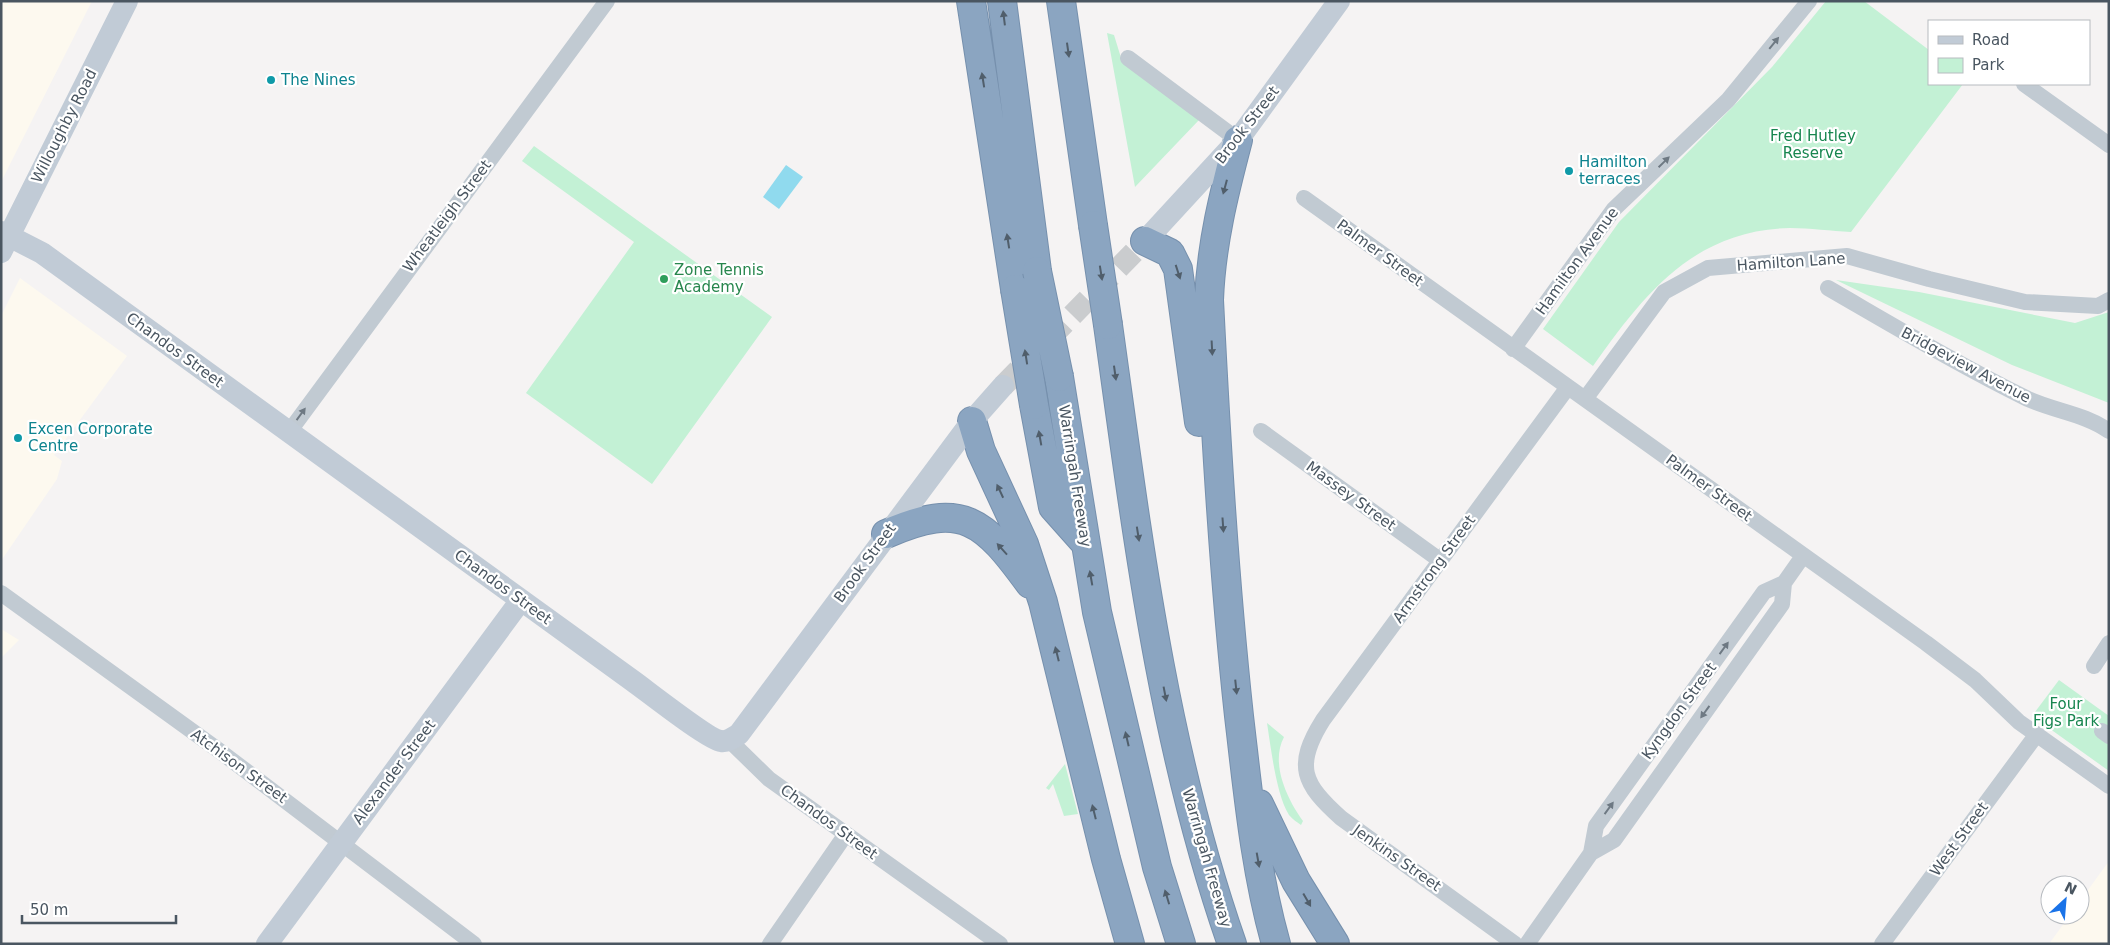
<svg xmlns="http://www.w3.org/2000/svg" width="2110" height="945" viewBox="0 0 2110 945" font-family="'DejaVu Sans',sans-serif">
<rect width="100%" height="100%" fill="#f5f3f3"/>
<path fill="#fdf9ef" d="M1,1H92L1,182Z
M20,278L127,356L54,455L62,461L57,479L1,561V316Z
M1,629L19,640L1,658Z
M2109,861V944H2049L2070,915H2080V901Z"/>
<path fill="#c3f1d5" d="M1826,1H1864L1929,50V84H1963L1851,232C1831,231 1810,228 1790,228C1694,230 1644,294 1593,366L1543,329L1619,222L1772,67Z
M1107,33L1114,35L1122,61L1199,120L1135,187Z
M534,146L772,317L652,484L526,393L634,242L522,161Z
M1836,280L1919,292L2075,323L2109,312V403L2012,365Z
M2059,680L2109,716V771L2032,716Z
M1267,723L1284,737C1270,763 1287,799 1303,821L1301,825C1297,822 1292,819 1289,815C1276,794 1271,748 1267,723Z
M1065,764L1078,814L1064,816L1053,784L1049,790L1046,788Z"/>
<path fill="#90daee" d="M786,165L803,177L779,209L763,197Z"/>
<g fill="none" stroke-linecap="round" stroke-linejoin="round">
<path stroke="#caccce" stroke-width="22" stroke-dasharray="22 11" stroke-linecap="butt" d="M1003,386L1145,241"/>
<defs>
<path id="highway" d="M971,1L1015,289
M1002,1L1037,271
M1061,1L1093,225
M1238,140C1224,193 1211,245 1209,300C1216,439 1224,577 1239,716C1248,792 1255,870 1276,944
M1145,241L1170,253L1178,269L1199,422
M1108,325C1137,533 1162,744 1232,944
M1059,377L1097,612L1157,867L1181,944
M1034,405L1053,507L1085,543
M972,421L981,451L1024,544L1043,602L1106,859L1130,944
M886,534C963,500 984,521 1030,584
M1259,804L1296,881L1335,944"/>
</defs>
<use href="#highway" stroke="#7690ad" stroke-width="30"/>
<path stroke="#c1cad2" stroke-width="16" d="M1128,58L1238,140
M2024,84L2109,145
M1304,198L1926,643L1975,680L2019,722L2109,786
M1828,288C1894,326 1959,365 2028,399C2054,411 2085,414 2109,431
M1513,349L1614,209L1728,100L1809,1
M1585,399L1664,292L1708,268L1847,256L1929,279L2025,302L2098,306L2109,300
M1261,431L1441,561
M289,432L607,1
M1,593L221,752L474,944
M2094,666L2109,643
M2102,731L2109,736
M729,740L769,779L1000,944
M1591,853L1614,840L1782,604L1784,583L1803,556
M770,944L846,834
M1515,944L1341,818C1303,784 1294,766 1323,720L1568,387
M1527,944L1591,853L1596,826L1764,592L1784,583
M1882,944L2037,734"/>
<path stroke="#c1cbd6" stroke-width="22" d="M1,232L42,253L633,681C647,691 709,740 721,741C728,742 734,737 739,734L972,421L1003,386
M1145,241L1238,140L1339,1
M1,252L127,1
M267,944L521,600"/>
<use href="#highway" stroke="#8ba5c1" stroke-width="28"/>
<defs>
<path id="highway-bridge" d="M1093,225L1108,325
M1037,271L1059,377
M1015,289L1034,405"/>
</defs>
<use href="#highway-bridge" stroke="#7690ad" stroke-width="30" stroke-linecap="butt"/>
<use href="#highway-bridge" stroke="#8ba5c1" stroke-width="28"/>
</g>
<defs><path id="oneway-solid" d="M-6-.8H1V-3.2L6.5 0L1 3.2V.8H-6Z" transform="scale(1.25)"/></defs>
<g fill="#505e6b">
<use href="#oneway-solid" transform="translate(1004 18) rotate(-97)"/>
<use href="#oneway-solid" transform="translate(1068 50) rotate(82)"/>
<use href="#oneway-solid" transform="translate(983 80) rotate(-99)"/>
<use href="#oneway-solid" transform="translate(1225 187) rotate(105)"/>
<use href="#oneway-solid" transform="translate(1008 241) rotate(-99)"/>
<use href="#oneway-solid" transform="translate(1178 272) rotate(72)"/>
<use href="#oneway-solid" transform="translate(1101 273) rotate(81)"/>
<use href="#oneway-solid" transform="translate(1212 348) rotate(87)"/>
<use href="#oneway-solid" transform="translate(1026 357) rotate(-99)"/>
<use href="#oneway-solid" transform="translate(1115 373) rotate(82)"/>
<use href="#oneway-solid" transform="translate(1040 438) rotate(-100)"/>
<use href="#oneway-solid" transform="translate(1000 491) rotate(-115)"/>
<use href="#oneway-solid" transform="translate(1223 525) rotate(86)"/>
<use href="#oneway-solid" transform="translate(1138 534) rotate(81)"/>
<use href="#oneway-solid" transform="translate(1002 549) rotate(-132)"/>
<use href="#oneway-solid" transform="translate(1091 578) rotate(-100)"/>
<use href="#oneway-solid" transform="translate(1057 654) rotate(-104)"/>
<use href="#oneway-solid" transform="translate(1236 687) rotate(84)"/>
<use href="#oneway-solid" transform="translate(1165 694) rotate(79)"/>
<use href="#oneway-solid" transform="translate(1127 739) rotate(-103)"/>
<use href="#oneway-solid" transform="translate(1094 812) rotate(-104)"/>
<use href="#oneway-solid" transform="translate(1258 860) rotate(80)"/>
<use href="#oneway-solid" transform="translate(1167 897) rotate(-107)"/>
<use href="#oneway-solid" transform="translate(1307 900) rotate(60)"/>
</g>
<g fill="#6e7983">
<use href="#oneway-solid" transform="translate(1774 43) rotate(-51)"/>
<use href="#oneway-solid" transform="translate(1664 162) rotate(-44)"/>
<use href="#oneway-solid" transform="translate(301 414) rotate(-54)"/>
<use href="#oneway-solid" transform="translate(1724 648) rotate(-54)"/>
<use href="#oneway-solid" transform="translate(1705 712) rotate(126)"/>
<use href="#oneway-solid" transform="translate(1609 808) rotate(-54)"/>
</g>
<g fill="#0f9aa8" stroke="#fff" stroke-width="2">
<circle cx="271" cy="80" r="5"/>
<circle cx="1569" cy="171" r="5"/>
<circle cx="18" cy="438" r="5"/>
</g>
<circle fill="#2e9e5b" stroke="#fff" stroke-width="2" cx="664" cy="279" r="5"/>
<g text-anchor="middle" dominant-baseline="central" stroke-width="4.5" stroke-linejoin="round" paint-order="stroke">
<g font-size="15" fill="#0d838f" stroke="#fff" text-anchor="start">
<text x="281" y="80">The Nines</text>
<text x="1579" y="162">Hamilton<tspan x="1579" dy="17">terraces</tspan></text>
<text x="28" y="429">Excen Corporate<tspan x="28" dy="17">Centre</tspan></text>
</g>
<g font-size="15" fill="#4a5661" stroke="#fff">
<text transform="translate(1247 125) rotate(-52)">Brook Street</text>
<text transform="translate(64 126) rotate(-63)">Willoughby Road</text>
<text transform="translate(447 216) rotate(-53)">Wheatleigh Street</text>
<text transform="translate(1380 253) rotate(36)">Palmer Street</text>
<text transform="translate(1577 261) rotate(-54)">Hamilton Avenue</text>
<text transform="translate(1791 262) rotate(-4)">Hamilton Lane</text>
<text transform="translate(175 350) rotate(36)">Chandos Street</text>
<text transform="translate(1966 365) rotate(28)">Bridgeview Avenue</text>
<text transform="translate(1075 476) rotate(81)">Warringah Freeway</text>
<text transform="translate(1709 488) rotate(36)">Palmer Street</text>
<text transform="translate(1351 496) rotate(36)">Massey Street</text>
<text transform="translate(865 563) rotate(-54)">Brook Street</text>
<text transform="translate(1434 569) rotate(-54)">Armstrong Street</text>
<text transform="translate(503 587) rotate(36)">Chandos Street</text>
<text transform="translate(1679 711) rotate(-54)">Kyngdon Street</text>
<text transform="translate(239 766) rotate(36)">Atchison Street</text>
<text transform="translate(394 772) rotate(-53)">Alexander Street</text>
<text transform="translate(829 822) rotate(36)">Chandos Street</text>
<text transform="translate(1959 839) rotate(-54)">West Street</text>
<text transform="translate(1207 858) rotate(74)">Warringah Freeway</text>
<text transform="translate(1397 858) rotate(35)">Jenkins Street</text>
</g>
<g font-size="15" fill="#17864f" stroke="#fff">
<text x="1813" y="136">Fred Hutley<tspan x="1813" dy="17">Reserve</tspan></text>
<text x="2066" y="704">Four<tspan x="2066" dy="17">Figs Park</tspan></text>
</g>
<g font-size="15" fill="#27864d" stroke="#fff" text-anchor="start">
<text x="674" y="270">Zone Tennis<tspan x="674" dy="17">Academy</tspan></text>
</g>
</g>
<rect width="2110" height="945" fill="none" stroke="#4a5661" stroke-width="5"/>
<rect x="1928" y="20" width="162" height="65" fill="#ffffff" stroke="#b7bbc0"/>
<rect x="1938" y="36" width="25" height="8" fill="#c1cbd6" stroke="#b7bbc0"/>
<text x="1972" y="45" font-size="15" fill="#4a5661">Road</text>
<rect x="1938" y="58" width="25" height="15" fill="#c3f1d5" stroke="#b7bbc0"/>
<text x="1972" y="70" font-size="15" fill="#4a5661">Park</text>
<g transform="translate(2065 900) rotate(26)"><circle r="24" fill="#ffffff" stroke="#b7bbc0"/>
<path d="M0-4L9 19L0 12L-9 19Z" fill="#1a73e8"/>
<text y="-8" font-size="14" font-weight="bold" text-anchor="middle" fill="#4a5661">N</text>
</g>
<path d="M22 915v8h154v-8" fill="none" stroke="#4a5661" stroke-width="2.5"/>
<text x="30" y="915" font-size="15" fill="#4a5661" stroke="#ffffff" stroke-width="4" paint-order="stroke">50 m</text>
</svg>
